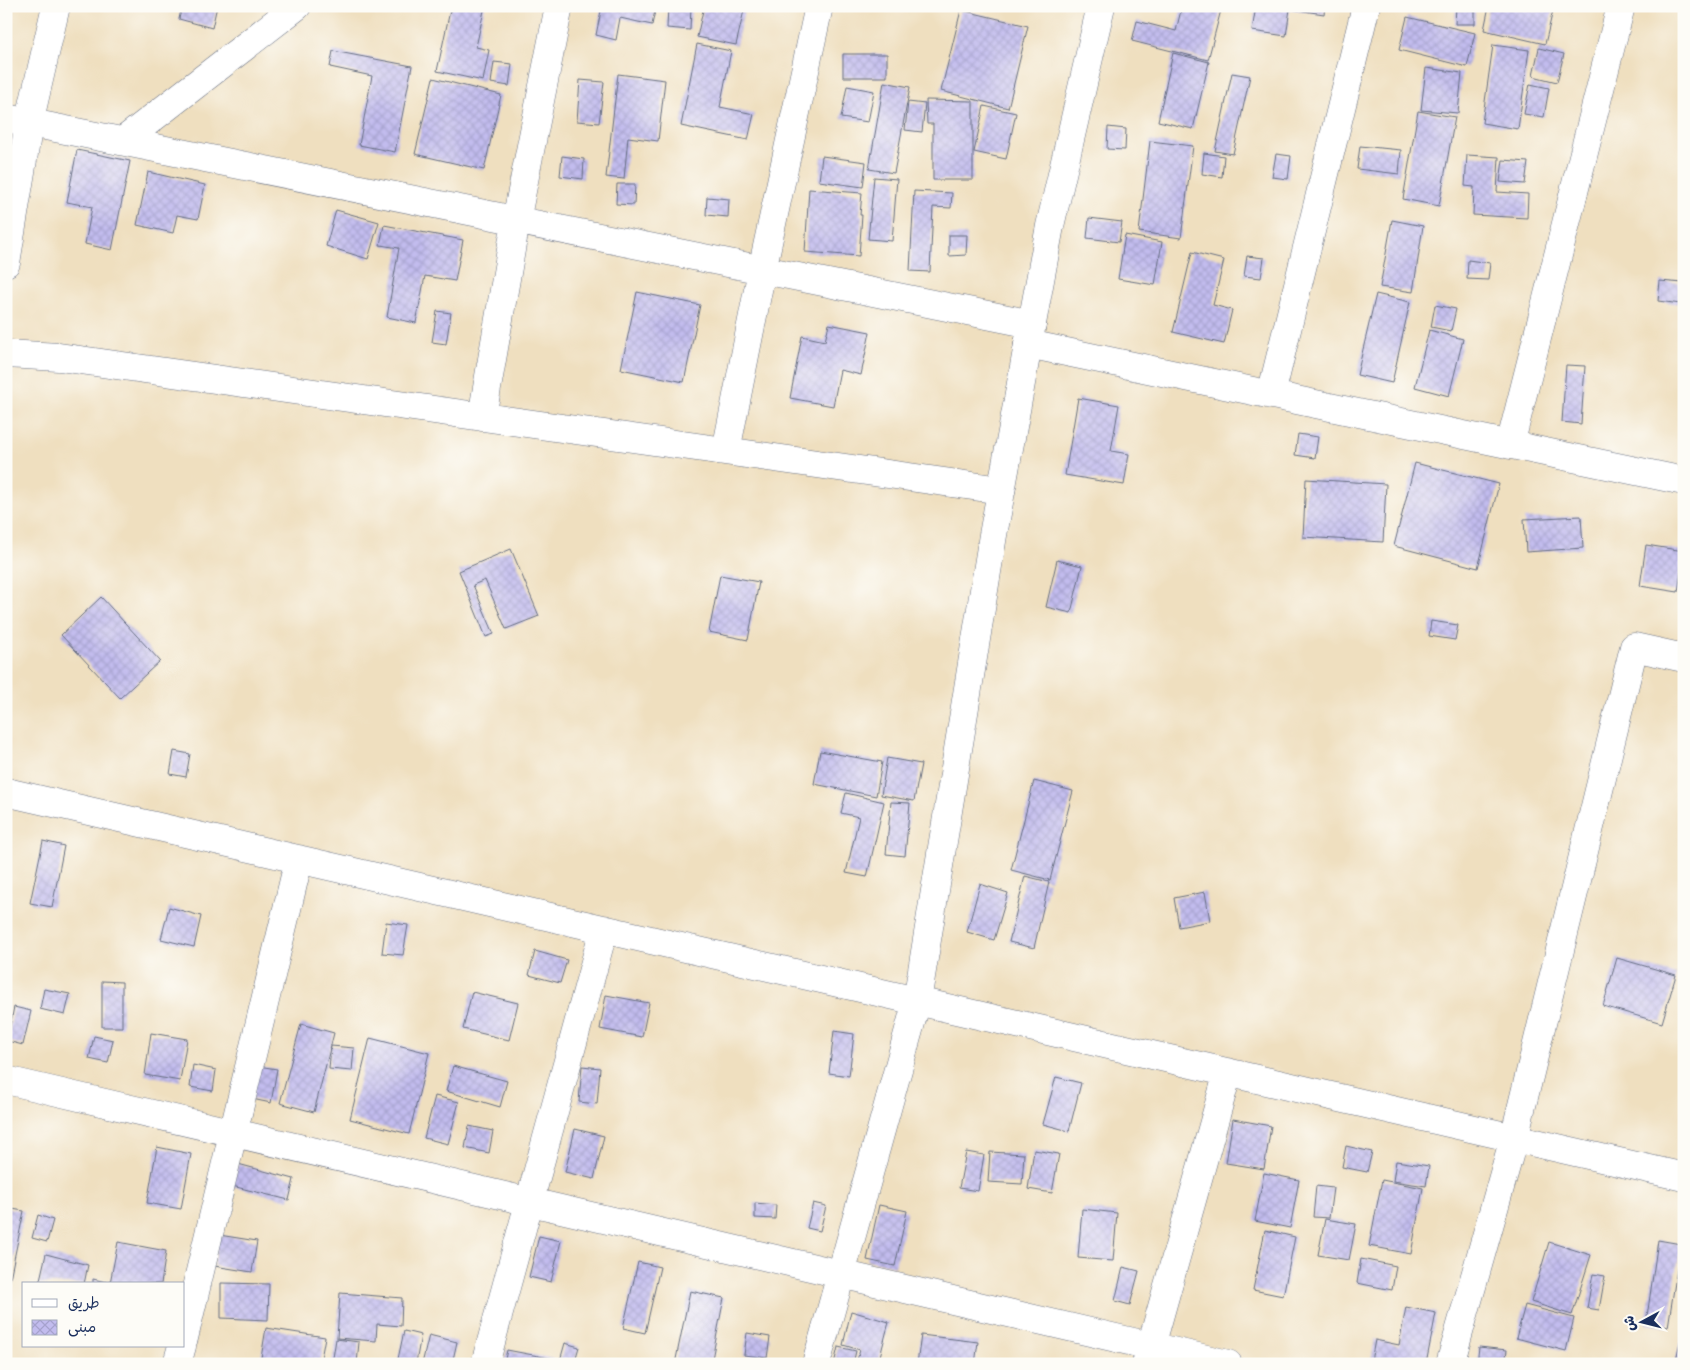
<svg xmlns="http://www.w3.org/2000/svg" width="1690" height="1370" viewBox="0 0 1690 1370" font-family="Kalam,'Playpen Sans Arabic',sans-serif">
<defs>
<pattern id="building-cross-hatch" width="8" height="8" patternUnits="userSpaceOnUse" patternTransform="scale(1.25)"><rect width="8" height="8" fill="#c2bcee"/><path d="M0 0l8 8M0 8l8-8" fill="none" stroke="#a6a2ce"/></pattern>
</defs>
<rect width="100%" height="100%" fill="#fdfcf7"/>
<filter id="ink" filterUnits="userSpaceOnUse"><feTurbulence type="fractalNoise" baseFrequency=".02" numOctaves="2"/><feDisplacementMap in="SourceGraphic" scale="10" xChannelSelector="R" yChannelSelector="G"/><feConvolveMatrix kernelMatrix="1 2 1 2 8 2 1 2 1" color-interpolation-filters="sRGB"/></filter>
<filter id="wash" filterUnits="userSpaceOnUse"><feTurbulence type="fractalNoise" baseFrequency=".0096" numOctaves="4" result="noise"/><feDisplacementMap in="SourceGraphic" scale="20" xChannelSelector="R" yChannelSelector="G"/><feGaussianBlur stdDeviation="1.12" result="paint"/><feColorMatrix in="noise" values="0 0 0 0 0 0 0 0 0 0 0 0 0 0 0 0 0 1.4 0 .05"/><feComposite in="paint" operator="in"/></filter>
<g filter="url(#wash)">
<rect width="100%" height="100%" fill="#efdfbf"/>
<g id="blocks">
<path fill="url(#building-cross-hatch)" d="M182,6H217L212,28L179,19Z
M451,6H485L476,47L489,50L483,81L437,71Z
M602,6H656L652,25L620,18L616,40L596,35Z
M668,6H691L690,30L667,28Z
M704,6H745L736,45L697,37Z
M1182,6H1222L1208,60L1132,41L1137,21L1176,31Z
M1256,6H1325L1324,14L1290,9L1286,36L1252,31Z
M1456,6H1475V24H1455Z
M1489,6H1554L1545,44L1484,30Z
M961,10L1028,26L1008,108L941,91Z
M1407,17L1475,33L1467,67L1399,50Z
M697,44L731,51L720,107L754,114L748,140L681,126Z
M1493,45L1529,50L1518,129L1482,123Z
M1539,48L1564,54L1557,82L1533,76Z
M333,51L412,66L395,152L359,145L372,76L330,67Z
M1173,53L1209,62L1193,129L1158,121Z
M843,54H887V77H843Z
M494,62L512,64L509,86L491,83Z
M1426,68L1462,73L1458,113L1421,110Z
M1232,73L1250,76L1233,154L1215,151Z
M618,74L665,80L658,141L628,137L624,179L606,177Z
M433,78L501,95L484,170L415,154Z
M580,80L604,82L599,123L577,121Z
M884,82L910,87L894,173L869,169Z
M1530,84L1549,88L1544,117L1524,114Z
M847,86L874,91L868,122L841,118Z
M926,100L973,101V180H933V124H927Z
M908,102L925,104L922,132L905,130Z
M984,106L1016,113L1006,159L974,152Z
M1418,111L1455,117L1439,206L1403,199Z
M1108,127L1126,129L1125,150L1107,149Z
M1150,141L1193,146L1181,238L1139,232Z
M1360,146L1401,150L1399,174L1357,169Z
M77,150L130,161L112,250L85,244L92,207L67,202Z
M1204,153L1224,156L1222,177L1202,174Z
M1276,154L1291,156L1288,179L1272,177Z
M1467,155L1499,157L1497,192L1528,194L1527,218L1473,215L1474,187L1465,186Z
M562,156L584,159L583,179L560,176Z
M822,156L866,162L863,187L819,181Z
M1503,160L1528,162L1525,184L1500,182Z
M148,172L205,185L198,219L177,215L173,233L137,225Z
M874,177L897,179L892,241L868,239Z
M617,184H635L634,205L616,204Z
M809,189L862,193L860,215H862L859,256L805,252Z
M914,191L952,193L951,208L933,207L930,272L910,271Z
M707,197L729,199L728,217L706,215Z
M336,210L379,222L368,259L326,246Z
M1089,218L1122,222L1119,242L1087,238Z
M1392,220L1423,226L1413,292L1380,287Z
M384,225L463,240L455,281L425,276L416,323L387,317L399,248L380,245Z
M949,235H967L966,255L949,256Z
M1125,235L1162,242L1155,285L1118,279Z
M1192,252L1224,260L1213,305L1232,310L1224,344L1173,332Z
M1247,256L1264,258L1261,278L1244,276Z
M1468,260L1490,263L1488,280L1467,279Z
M1660,281L1683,283L1681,304L1658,301Z
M637,292L700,305L684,382L621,369Z
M1376,294L1410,302L1392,383L1357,375Z
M1435,305L1456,309L1451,331L1431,327Z
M437,311L451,313L446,344L432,342Z
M829,324L870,332L861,375L840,370L833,406L790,398L802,336L825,341Z
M1429,330L1463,339L1449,396L1415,387Z
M1566,365L1585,366L1581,424L1562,422Z
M1078,398L1119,405L1111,451L1129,454L1124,485L1065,475Z
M1298,434L1318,437L1315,458L1295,455Z
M1415,463L1499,484L1478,568L1394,546Z
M1306,479L1386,484L1383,542L1303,537Z
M1581,516L1583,548L1526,552L1524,519Z
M1646,545L1684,551L1678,592L1640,586Z
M511,549L539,616L506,629L485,580L473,585L494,634L486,637L459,571Z
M1057,560L1082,566L1071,613L1046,607Z
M720,575L759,582L748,640L709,632Z
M101,597L160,661L120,698L61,635Z
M1431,621L1458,625L1455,640L1429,636Z
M174,751L190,754L186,777L170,774Z
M820,751L882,762L876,796L814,784Z
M887,758L921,764L914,801L881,795Z
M1034,781L1073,791L1050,880L1011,870Z
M846,793L884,802L867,877L846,873L859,817L841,813Z
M891,802L910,803L905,856L886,854Z
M43,841L64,846L52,907L30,903Z
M1025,876L1049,882L1034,948L1009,942Z
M980,884L1008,893L994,940L967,932Z
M1205,892L1210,921L1179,927L1174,898Z
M169,907L201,916L194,947L161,939Z
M386,922L408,925L403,955L382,953Z
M535,951L567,960L560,983L529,975Z
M1617,958L1676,975L1662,1023L1603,1006Z
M102,981L122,982V1027H102Z
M44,989L70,994L65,1015L40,1009Z
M472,992L518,1003L509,1040L463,1029Z
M606,995L649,1003L642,1037L600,1029Z
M14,1007L31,1011L23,1045L7,1041Z
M301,1024L334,1033L314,1112L280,1103Z
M834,1031L854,1034L849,1076L829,1073Z
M151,1033L187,1039L180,1081L145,1075Z
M94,1036L113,1040L108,1063L89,1059Z
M370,1038L429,1053L409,1134L350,1119Z
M331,1046L354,1048L352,1071L329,1069Z
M193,1065L216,1070L213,1091L190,1087Z
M258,1066L277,1069L271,1103L252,1099Z
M453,1066L507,1081L500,1107L446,1091Z
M582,1066L600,1068L597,1104L579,1102Z
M1056,1077L1081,1083L1069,1131L1043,1124Z
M435,1096L459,1102L448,1144L424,1138Z
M1233,1119L1271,1126L1264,1169L1226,1163Z
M469,1126L493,1131L489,1153L465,1148Z
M575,1129L604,1136L594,1179L565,1172Z
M1346,1146L1372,1152L1367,1172L1342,1167Z
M157,1147L191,1154L181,1209L147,1203Z
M1034,1150L1059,1154L1052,1193L1028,1189Z
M966,1152L984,1155L978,1191L959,1188Z
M990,1152L1024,1154L1022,1184L988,1182Z
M1396,1161L1429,1166L1426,1186L1393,1181Z
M238,1164L294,1179L289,1200L232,1186Z
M1264,1173L1299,1180L1290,1228L1255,1221Z
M1382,1180L1423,1188L1411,1254L1369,1246Z
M1316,1186L1333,1188L1329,1218L1313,1217Z
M755,1203L776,1205L775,1219L755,1218Z
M813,1203L826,1206L820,1231L807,1228Z
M879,1205L907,1211L895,1266L867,1260Z
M6,1208L24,1211L7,1293H6Z
M1082,1209L1117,1213L1113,1261L1078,1258Z
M38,1215L53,1220L47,1242L32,1238Z
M1325,1219L1356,1224L1349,1260L1318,1255Z
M1265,1230L1295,1237L1283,1296L1253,1290Z
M219,1235L257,1241L252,1272L214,1266Z
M539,1236L561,1241L551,1282L529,1277Z
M1658,1240L1681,1244L1668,1327L1646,1324Z
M118,1242L166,1251L161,1284H93V1279L110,1283Z
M1549,1242L1591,1255L1572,1315L1531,1302Z
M46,1254L88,1265L84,1284H39Z
M1361,1259L1396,1266L1392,1290L1357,1283Z
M638,1262L660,1267L645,1333L623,1328Z
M1123,1267L1139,1271L1130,1305L1115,1301Z
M1593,1274L1605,1276L1599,1310L1587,1308Z
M221,1283L269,1284L268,1320L221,1318Z
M690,1291L724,1298L711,1364H675Z
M340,1293L402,1298L401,1326L377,1324L376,1341L337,1338Z
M1525,1305L1574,1318L1566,1351L1516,1338Z
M1406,1307L1436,1313L1426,1364H1382L1371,1361L1375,1340L1399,1345Z
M851,1311L889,1322L878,1364H856L860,1350L843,1345Z
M266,1328L325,1337L320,1364H260Z
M1683,1329L1684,1364H1675Z
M404,1331L421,1335L416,1363L398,1359Z
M747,1333L770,1337L767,1358L744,1355Z
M429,1335L457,1342L452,1364H422Z
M921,1335L978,1342L975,1364H917Z
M336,1339L359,1342L357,1364H332Z
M565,1343L579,1347L574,1364H559Z
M838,1347L856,1351L853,1364H834Z
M1479,1347L1507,1350L1505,1364H1477Z
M507,1350L554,1359L553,1364H504Z"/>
</g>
</g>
<g filter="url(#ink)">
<use href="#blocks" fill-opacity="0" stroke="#656d80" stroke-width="1"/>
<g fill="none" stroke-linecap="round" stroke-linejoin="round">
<defs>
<path id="minor" d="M6,118L1032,324
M123,141L297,6
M6,263L29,123L56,6
M1028,344L1684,481
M6,354L59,357L1001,490
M1271,395L1366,6
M482,417L516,221L559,6
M1510,445L1621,6
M726,451L762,270L819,6
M6,792L1684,1177
M6,1080L1228,1364
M184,1338L299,859
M177,1364L182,1346
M485,1364L604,929
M1146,1364L1228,1072
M1450,1364L1514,1138L1634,647L1684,658"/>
<path id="tertiary" d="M816,1364L917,1001L993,535L1050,226L1101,6"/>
</defs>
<use href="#minor" stroke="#656d80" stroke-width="29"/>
<use href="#tertiary" stroke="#656d80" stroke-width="29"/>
<use href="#minor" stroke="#fff" stroke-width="28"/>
<use href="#tertiary" stroke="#fff" stroke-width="28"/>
</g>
</g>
<rect width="1690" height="1370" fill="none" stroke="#fdfcf7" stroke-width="25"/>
<rect x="22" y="1282" width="162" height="65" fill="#fdfcf7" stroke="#a3aaba"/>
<rect x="32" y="1299" width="25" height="8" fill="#ffffff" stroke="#a3aaba"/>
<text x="68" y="1308" font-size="15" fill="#1b2f5e">طريق</text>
<rect x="32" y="1320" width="25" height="15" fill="url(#building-cross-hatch)" stroke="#a3aaba"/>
<text x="68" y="1332" font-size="15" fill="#1b2f5e">مبنى</text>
<g transform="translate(1642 1322) rotate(263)" stroke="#fdfcf7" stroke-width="4" paint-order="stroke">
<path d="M0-4L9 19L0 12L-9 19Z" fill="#1b2f5e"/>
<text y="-8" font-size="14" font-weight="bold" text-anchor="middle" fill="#1b2f5e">ش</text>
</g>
</svg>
